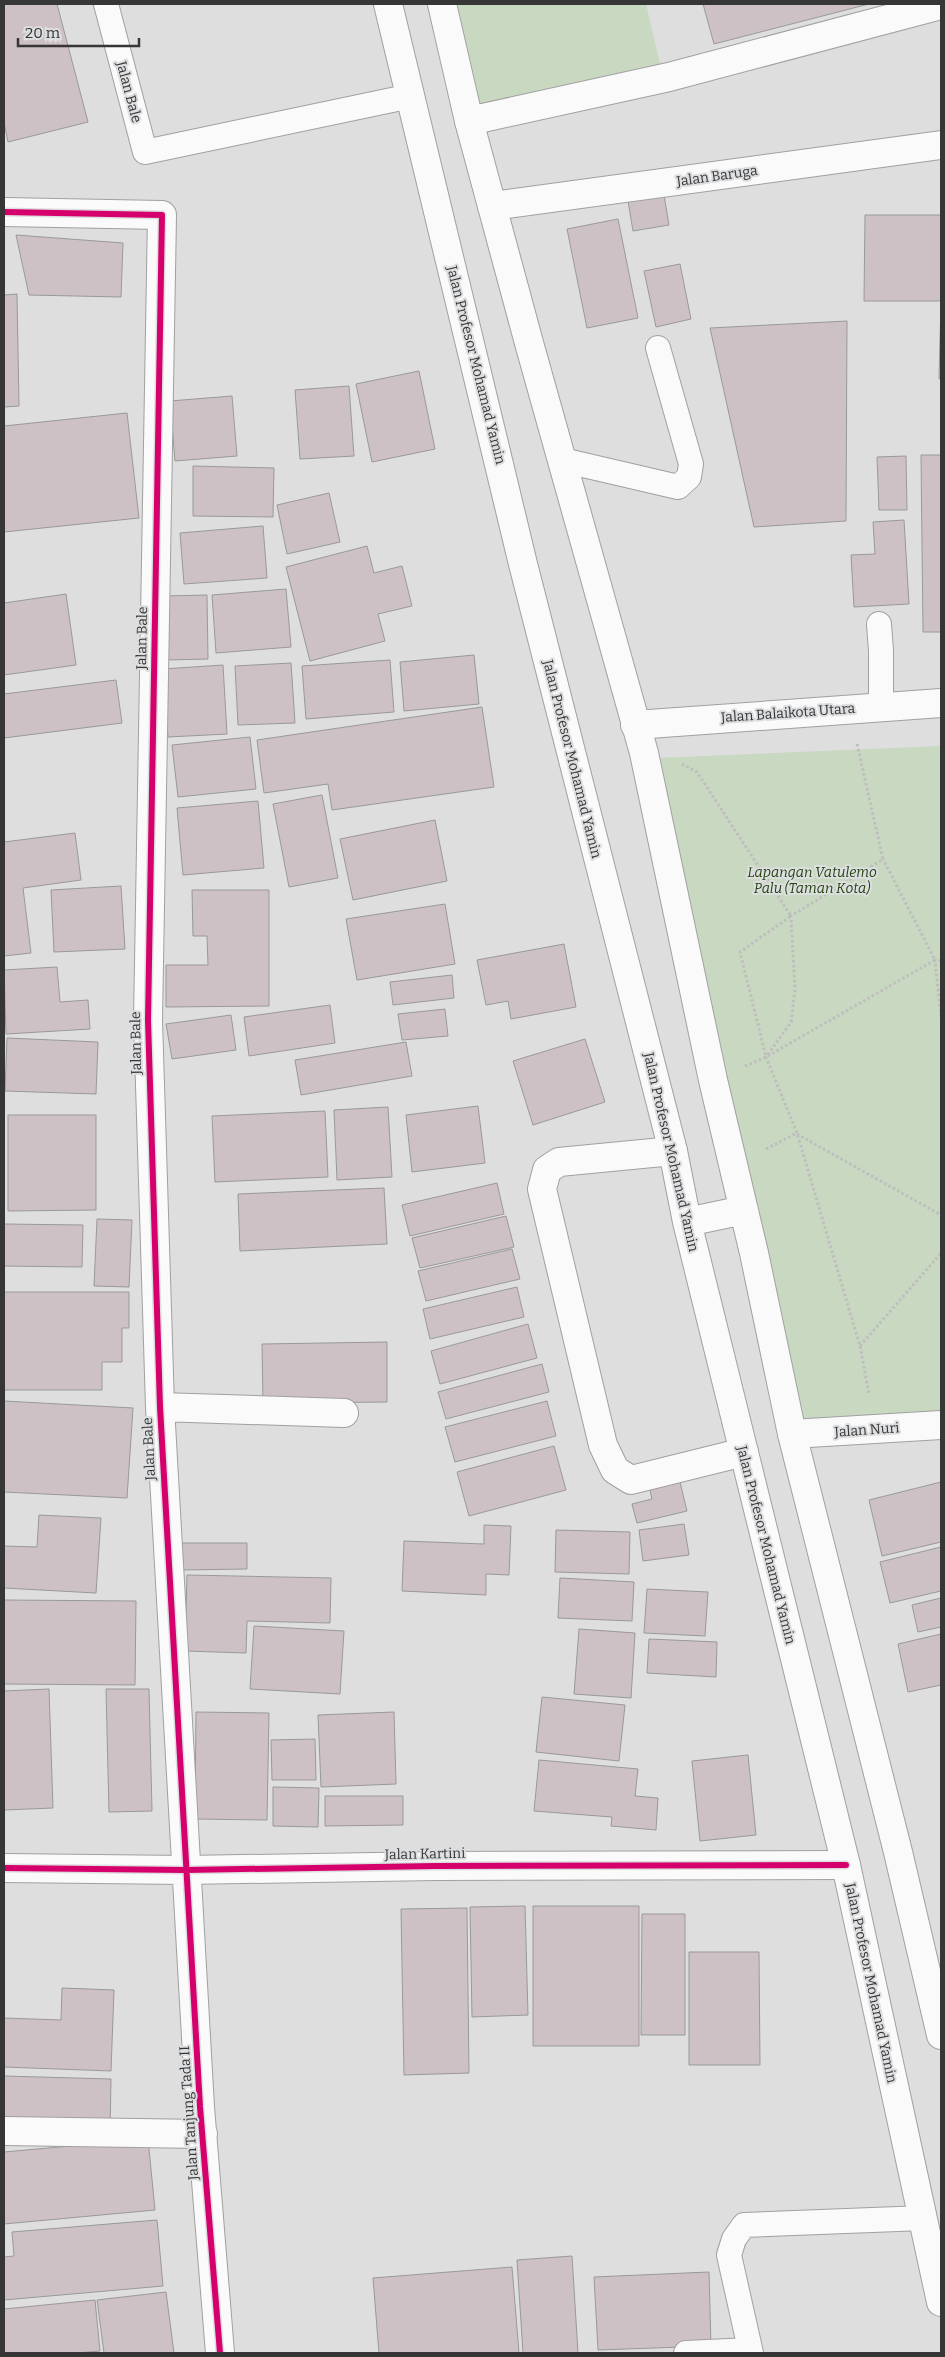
<svg xmlns="http://www.w3.org/2000/svg" width="945" height="2357" viewBox="0 0 945 2357" font-family="Bitter,serif">
<rect width="100%" height="100%" fill="#dededf"/>
<path fill="#c9d8c1" d="M449,4H646L661,68L474,112Z
M941,746V1437L806,1444L656,758Z"/>
<path fill="#cec1c6" stroke="#99999a" d="M4,4H57L88,122L8,142L4,123Z
M703,4H869L714,44Z
M664,195L669,225L633,231L628,201Z
M865,215H941V379H939L941,301H864Z
M618,219L638,318L587,328L567,229Z
M16,235L123,243L121,297L29,295Z
M680,264L691,319L656,327L644,271Z
M17,294L19,406L4,407V295Z
M847,321L846,521L754,527L710,328Z
M419,371L435,449L372,462L356,384Z
M349,386L354,456L300,459L295,390Z
M232,396L237,456L175,461L170,401Z
M127,413L139,518L4,532V426Z
M921,455H941V632H923Z
M906,456L907,510H879L877,457Z
M193,466L274,468L273,517L193,516Z
M329,493L340,542L287,554L277,505Z
M904,520L909,604L854,607L851,555L875,554L873,522Z
M263,526L267,578L184,584L180,533Z
M367,546L374,573L402,566L412,606L378,614L385,641L310,661L286,567Z
M286,589L291,647L216,653L212,595Z
M66,594L76,665L4,675V603Z
M207,595L208,659L166,660L164,596Z
M474,655L479,704L404,711L400,662Z
M390,660L394,712L306,719L302,666Z
M291,663L295,723L238,725L235,666Z
M223,665L227,734L168,737L163,669Z
M116,680L122,723L4,738V694Z
M482,707L494,787L332,810L328,784L264,793L257,740Z
M250,737L256,789L178,797L172,745Z
M322,795L338,878L289,887L273,804Z
M258,801L264,868L183,875L177,808Z
M435,820L447,881L353,900L340,839Z
M75,833L81,880L23,888L31,953L4,956V842Z
M121,886L125,949L54,952L51,890Z
M192,890H269V1006L166,1007V965H208L207,936H193Z
M445,904L455,964L357,980L346,919Z
M564,944L576,1007L511,1019L508,1001L486,1005L477,960Z
M57,967L60,1002L88,1000L90,1029L6,1034L4,970Z
M452,975L454,998L393,1005L390,982Z
M330,1005L335,1043L249,1056L244,1017Z
M445,1009L448,1036L402,1040L398,1014Z
M231,1015L236,1050L172,1059L166,1024Z
M7,1038L98,1042L96,1094L5,1091Z
M585,1039L605,1102L533,1125L513,1061Z
M406,1042L412,1076L301,1095L295,1060Z
M478,1106L485,1163L412,1172L406,1115Z
M388,1107L392,1177L337,1180L334,1110Z
M325,1111L328,1177L215,1182L212,1116Z
M8,1115H96V1210L8,1211Z
M497,1183L504,1214L410,1236L402,1205Z
M384,1188L387,1244L240,1251L238,1194Z
M506,1216L514,1247L420,1268L412,1238Z
M97,1219L132,1220L129,1287L94,1286Z
M4,1224L83,1225L82,1267L4,1266Z
M512,1249L520,1279L426,1301L418,1271Z
M517,1287L524,1317L430,1339L423,1309Z
M4,1292H129V1328H122V1362H102V1390H4Z
M528,1324L537,1358L440,1384L431,1351Z
M387,1342V1402L263,1403L262,1344Z
M542,1364L549,1392L446,1419L438,1392Z
M4,1401L133,1408L127,1498L4,1492Z
M547,1401L556,1436L455,1462L445,1427Z
M554,1446L566,1490L469,1516L457,1472Z
M679,1478L687,1511L637,1523L632,1504L652,1499L649,1486Z
M941,1482V1542L882,1556L869,1500Z
M39,1515L101,1518L96,1593L4,1588V1546L37,1547Z
M684,1524L689,1555L643,1561L639,1530Z
M484,1525L511,1526L509,1575L486,1574V1595L402,1591L404,1541L484,1544Z
M556,1530L630,1532L629,1574L555,1572Z
M180,1543H247V1569L180,1570Z
M941,1547V1591L890,1603L880,1562Z
M187,1575L331,1578L330,1623L247,1621L246,1653L185,1651Z
M560,1578L634,1582L632,1621L558,1618Z
M647,1589L708,1592L705,1636L644,1633Z
M941,1598V1627L918,1632L912,1605Z
M4,1600L136,1601L135,1685L4,1684Z
M254,1626L344,1631L340,1694L250,1689Z
M579,1629L635,1633L631,1698L574,1694Z
M941,1634V1685L908,1692L898,1644Z
M649,1639L717,1642L716,1677L647,1673Z
M49,1689L53,1808L4,1810V1691Z
M106,1689H149L152,1811L109,1812Z
M542,1697L625,1705L619,1761L536,1752Z
M196,1712L269,1713L267,1820L195,1819Z
M394,1712L396,1784L321,1787L318,1715Z
M315,1739L316,1780H272L271,1740Z
M748,1755L756,1835L700,1841L692,1761Z
M539,1760L638,1769L635,1796L658,1798L656,1830L611,1826L612,1817L534,1811Z
M273,1787L319,1788L318,1827L273,1826Z
M325,1796H403V1825L325,1826Z
M525,1906L528,2015L472,2017L470,1907Z
M533,1906H639V2046H533Z
M467,1908L469,2073L404,2075L401,1909Z
M642,1914H685V2035H641Z
M689,1952H759L760,2065H689Z
M62,1988L114,1990L111,2071L4,2067V2018L61,2020Z
M4,2076L111,2079L110,2130L4,2128Z
M148,2139L155,2210L4,2224V2152Z
M157,2220L163,2286L4,2300V2257L14,2256L12,2232Z
M572,2256L578,2353H523L517,2260Z
M512,2267L519,2353H379L373,2278Z
M709,2272L711,2346L598,2350L594,2277Z
M166,2292L174,2353H104L97,2300Z
M95,2300L100,2351L76,2353H4V2309Z"/>
<g fill="none" stroke-linecap="round" stroke-linejoin="round">
<defs>
<path id="service" d="M106,4L145,152L411,96
M562,460L678,487L689,477L691,464L658,348
M879,624L881,651V706
M686,2353L750,2350
M751,2353L729,2255L734,2239L744,2225L924,2218"/>
<path id="minor" d="M469,121L669,77L941,5
M492,206L941,145
M4,212L162,215L148,1020L160,1407L200,2107L220,2353
M635,725L941,703
M673,1151L559,1162L547,1170L542,1189L603,1445L615,1470L631,1480L744,1452
M160,1407L344,1413
M792,1434L941,1425
M4,1868L185,1870L435,1866L846,1865
M4,2131L203,2134"/>
<path id="primary" d="M388,4L523,564L673,1151L687,1222L846,1865L941,2302
M442,4L469,121L529,343L644,753L713,1080L754,1253L792,1434L898,1852L941,2035
M687,1222L744,1210"/>
</defs>
<use href="#service" stroke="#a0a0a1" stroke-width="26"/>
<use href="#minor" stroke="#a0a0a1" stroke-width="30"/>
<use href="#primary" stroke="#a0a0a1" stroke-width="30"/>
<path stroke="#bebebf" stroke-width="3" stroke-dasharray="2.5 2.5" stroke-linecap="butt" d="M857,744L883,859L791,916L795,989L791,1022L766,1057L797,1133L860,1346L869,1394
M682,764L697,772L791,916L740,952L766,1057
M941,961L935,960L941,1017
M745,1066L766,1057L935,960L883,859
M797,1134L941,1215
M766,1149L797,1133
M860,1346L941,1253"/>
<use href="#service" stroke="#fafafa" stroke-width="24"/>
<use href="#minor" stroke="#fafafa" stroke-width="28"/>
<use href="#primary" stroke="#fafafa" stroke-width="28"/>
<defs>
<path id="cycleway" d="M4,212L162,215L148,1020L160,1407L200,2107L220,2353
M4,1868L185,1870L435,1866L846,1865"/>
</defs>
<use href="#cycleway" stroke="#dddee0" stroke-width="9"/>
<use href="#cycleway" stroke="#d6006c" stroke-width="6"/>
</g>
<g text-anchor="middle" dominant-baseline="central" stroke-width="4" stroke-linejoin="round" paint-order="stroke">
<g font-size="14" fill="#363637" stroke="#dddee0">
<text transform="translate(129 92) rotate(75)">Jalan Bale</text>
<text transform="translate(717 176) rotate(-8)">Jalan Baruga</text>
<text transform="translate(476 365) rotate(76)">Jalan Profesor Mohamad Yamin</text>
<text transform="translate(142 638) rotate(-89)">Jalan Bale</text>
<text transform="translate(788 713) rotate(-4)">Jalan Balaikota Utara</text>
<text transform="translate(572 759) rotate(76)">Jalan Profesor Mohamad Yamin</text>
<text transform="translate(136 1043) rotate(-91)">Jalan Bale</text>
<text transform="translate(671 1152) rotate(77)">Jalan Profesor Mohamad Yamin</text>
<text transform="translate(867 1430) rotate(-4)">Jalan Nuri</text>
<text transform="translate(149 1449) rotate(-93)">Jalan Bale</text>
<text transform="translate(766 1545) rotate(76)">Jalan Profesor Mohamad Yamin</text>
<text transform="translate(425 1854) rotate(-1)">Jalan Kartini</text>
<text transform="translate(871 1983) rotate(78)">Jalan Profesor Mohamad Yamin</text>
<text transform="translate(189 2113) rotate(-94)">Jalan Tanjung Tada II</text>
</g>
<g font-size="14" font-style="italic" fill="#24450e" stroke="#dddee0">
<text x="812" y="872">Lapangan Vatulemo<tspan x="812" dy="16">Palu (Taman Kota)</tspan></text>
</g>
</g>
<rect width="945" height="2357" fill="none" stroke="#363637" stroke-width="10"/>
<path d="M18 38v8h121v-8" fill="none" stroke="#363637" stroke-width="2.5"/>
<text x="25" y="38" font-size="15" fill="#363637" stroke="#dddee0" stroke-width="4" paint-order="stroke">20 m</text>
</svg>
